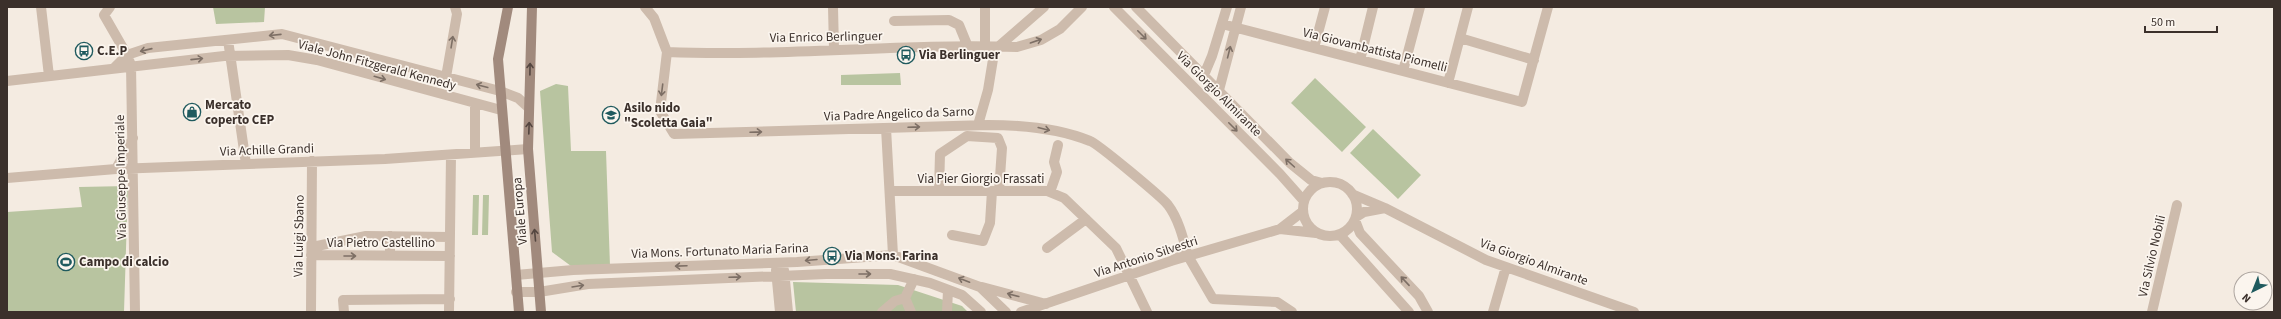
<svg xmlns="http://www.w3.org/2000/svg" width="2281" height="319" viewBox="0 0 2281 319" font-family="'Source Sans 3',sans-serif">
<rect width="100%" height="100%" fill="#f4ebe1"/>
<path fill="#b8c4a0" d="M213,7H265L264,22L216,24Z
M900,73L901,85H841V75Z
M1315,78L1366,127L1342,152L1291,103Z
M556,84L568,86L571,151H606L610,266H571L552,252L540,91Z
M1373,129L1421,175L1398,199L1350,153Z
M128,186L124,312H7V212L82,207L79,187Z
M473,195H479L478,235H472Z
M483,195H489L488,235H482Z
M793,282L898,285L962,306L968,312H796Z"/>
<g fill="none" stroke-linecap="round" stroke-linejoin="round">
<path stroke="#cdbbac" stroke-width="10" d="M41,7L49,76
M110,7L104,15L127,55L131,65L135,312
M645,7L654,18L667,52L660,111L674,134L988,125C1023,125 1058,128 1090,141C1097,143 1163,198 1168,205C1178,218 1183,237 1187,253L1171,261
M833,7L834,49
M985,7V47
M1114,7L1280,174L1304,201
M1136,7L1290,163L1311,180L1322,183
M894,21L949,20L959,25L968,47
M1222,24L1522,102L1548,7
M1460,38L1534,60
M228,40L246,164
M998,47L1044,7
M1314,48L1325,7
M667,52C783,57 900,43 1017,47L1041,40L1060,29L1082,7
M1360,60L1373,7
M114,68L127,55L148,48L282,34L500,91L518,98L529,108
M1403,71L1420,7
M1204,75L1212,56L1227,7
M446,77L457,14L455,7
M7,81L224,56L288,55L317,60L501,110
M1448,83L1468,7
M1219,90L1241,7
M978,125L988,90L995,47
M886,128L893,255
M475,153V104
M116,169L133,138
M7,178L116,169L385,159L528,149
M1303 209a27 27 0 1 1 54 0a27 27 0 1 1-54 0Z
M890,191H1047L1064,198L1116,248L1147,312
M939,191L940,154L967,136L998,138L1002,148L999,191
M1050,192L1057,172L1054,162L1058,145
M1352,194L1385,208L1486,260L1634,312
M1356,217L1364,212L1385,208
M1355,220L1360,233L1419,296L1428,312
M1280,229L1302,212
M952,235L983,241L990,223L992,191
M1340,235L1409,312
M312,247L366,236L450,237
M1047,248L1086,219
M311,255L450,256
M390,256V236
M1188,256L1213,299L1277,302L1292,312
M776,270L780,312
M784,270L788,312
M516,275L573,270L797,262L893,255L980,287L1006,312
M982,287L1046,304
M516,292H539L588,284L826,274H890L930,283L962,295L981,312
M311,312L312,161
M344,312L343,300L450,299
M449,312L451,155
M882,312L895,301L905,298
M911,312L905,298L914,279
M947,312L948,290
M1021,312L1171,261L1280,229L1316,233
M1493,312L1506,267
M2152,312L2177,205"/>
<path stroke="#a18a7d" stroke-width="10" d="M508,7L498,59L519,312
M532,7L528,149L541,312"/>
</g>
<defs><path id="oneway-shaft" d="M-6 0H5M1.5-3L5.5 0L1.5 3" fill="none" stroke-width="1.6" stroke-linecap="round" stroke-linejoin="round"/></defs>
<g stroke="#7d6f65">
<use href="#oneway-shaft" transform="translate(275 35) rotate(174)"/>
<use href="#oneway-shaft" transform="translate(1142 35) rotate(45)"/>
<use href="#oneway-shaft" transform="translate(1036 41) rotate(-19)"/>
<use href="#oneway-shaft" transform="translate(452 42) rotate(-81)"/>
<use href="#oneway-shaft" transform="translate(146 50) rotate(167)"/>
<use href="#oneway-shaft" transform="translate(1229 52) rotate(-76)"/>
<use href="#oneway-shaft" transform="translate(197 59) rotate(-6)"/>
<use href="#oneway-shaft" transform="translate(380 78) rotate(16)"/>
<use href="#oneway-shaft" transform="translate(482 86) rotate(-165)"/>
<use href="#oneway-shaft" transform="translate(662 90) rotate(97)"/>
<use href="#oneway-shaft" transform="translate(914 127) rotate(-2)"/>
<use href="#oneway-shaft" transform="translate(1233 127) rotate(45)"/>
<use href="#oneway-shaft" transform="translate(1044 129) rotate(14)"/>
<use href="#oneway-shaft" transform="translate(756 132) rotate(-2)"/>
<use href="#oneway-shaft" transform="translate(1290 163) rotate(-138)"/>
<use href="#oneway-shaft" transform="translate(350 256)"/>
<use href="#oneway-shaft" transform="translate(811 260) rotate(175)"/>
<use href="#oneway-shaft" transform="translate(681 266) rotate(178)"/>
<use href="#oneway-shaft" transform="translate(865 274)"/>
<use href="#oneway-shaft" transform="translate(735 277) rotate(-2)"/>
<use href="#oneway-shaft" transform="translate(964 280) rotate(-159)"/>
<use href="#oneway-shaft" transform="translate(1405 281) rotate(-133)"/>
<use href="#oneway-shaft" transform="translate(578 286) rotate(-9)"/>
<use href="#oneway-shaft" transform="translate(1013 295) rotate(-165)"/>
</g>
<g stroke="#544640">
<use href="#oneway-shaft" transform="translate(530 69) rotate(-89)"/>
<use href="#oneway-shaft" transform="translate(529 128) rotate(-88)"/>
<use href="#oneway-shaft" transform="translate(535 235) rotate(-95)"/>
</g>
<defs>
<symbol id="bus-ring" viewBox="-11 -11 22 22"><circle r="9.5" fill="#fbf5ee" stroke="#1f5a5e" stroke-width="1.5"/><path d="M-5-6H5V4H4V6H2V4H-2V6H-4V4H-5ZM-3.5-4V0h7V-4ZM-3.5 1.2v1.5H-2V1.2ZM2 1.2v1.5H3.5V1.2Z" fill="#1f5a5e"/></symbol>
<symbol id="shop-ring" viewBox="-11 -11 22 22"><circle r="9.5" fill="#fbf5ee" stroke="#1f5a5e" stroke-width="1.5"/><path d="M-5-2.5h2.3a2.7 3.5 0 0 1 5.4 0H5L5.5 6h-11ZM-1.5-2.5h3a1.5 2.3 0 0 0-3 0Z" fill="#1f5a5e"/></symbol>
<symbol id="school-ring" viewBox="-11 -11 22 22"><circle r="9.5" fill="#fbf5ee" stroke="#1f5a5e" stroke-width="1.5"/><path d="M0-5L7-2L0 1L-7-2ZM-4 1L0 2.5L4 1V4Q0 6-4 4Z" fill="#1f5a5e"/></symbol>
<symbol id="stadium-ring" viewBox="-11 -11 22 22"><circle r="9.5" fill="#fbf5ee" stroke="#1f5a5e" stroke-width="1.5"/><path d="M0-5a6.5 5 0 1 0 0 10a6.5 5 0 1 0 0-10ZM-3.5-1.8h7v3.6h-7Z" fill="#1f5a5e"/></symbol>
</defs>
<g fill-rule="evenodd">
<use href="#bus-ring" x="74" y="41" width="20" height="20"/>
<use href="#bus-ring" x="896" y="45" width="20" height="20"/>
<use href="#shop-ring" x="182" y="102" width="20" height="20"/>
<use href="#school-ring" x="601" y="105" width="20" height="20"/>
<use href="#bus-ring" x="822" y="246" width="20" height="20"/>
<use href="#stadium-ring" x="56" y="252" width="20" height="20"/>
</g>
<g text-anchor="middle" dominant-baseline="central" stroke-width="3.5" stroke-linejoin="round" paint-order="stroke">
<g font-size="13" fill="#3b302b" stroke="#fbf5ee">
<text transform="translate(826 37) rotate(-1)">Via Enrico Berlinguer</text>
<text transform="translate(1375 50) rotate(14)">Via Giovambattista Piomelli</text>
<text transform="translate(377 65) rotate(15)">Viale John Fitzgerald Kennedy</text>
<text transform="translate(1219 94) rotate(45)">Via Giorgio Almirante</text>
<text transform="translate(899 114) rotate(-2)">Via Padre Angelico da Sarno</text>
<text transform="translate(267 150) rotate(-2)">Via Achille Grandi</text>
<text transform="translate(121 177) rotate(-91)">Via Giuseppe Imperiale</text>
<text x="981" y="179">Via Pier Giorgio Frassati</text>
<text transform="translate(520 211) rotate(-95)">Viale Europa</text>
<text transform="translate(299 236) rotate(-89)">Via Luigi Sbano</text>
<text x="381" y="243">Via Pietro Castellino</text>
<text transform="translate(720 251) rotate(-2)">Via Mons. Fortunato Maria Farina</text>
<text transform="translate(2152 256) rotate(-77)">Via Silvio Nobili</text>
<text transform="translate(1146 257) rotate(-18)">Via Antonio Silvestri</text>
<text transform="translate(1534 262) rotate(20)">Via Giorgio Almirante</text>
</g>
<g font-size="13" font-weight="bold" fill="#3b302b" stroke="#fbf5ee" text-anchor="start">
<text x="97" y="51">C.E.P</text>
<text x="919" y="55">Via Berlinguer</text>
<text x="205" y="105">Mercato<tspan x="205" dy="15">coperto CEP</tspan></text>
<text x="624" y="108">Asilo nido<tspan x="624" dy="15">"Scoletta Gaia"</tspan></text>
<text x="845" y="256">Via Mons. Farina</text>
<text x="79" y="262">Campo di calcio</text>
</g>
</g>
<rect width="2281" height="319" fill="none" stroke="#3b302b" stroke-width="16"/>
<g transform="translate(2253 291) rotate(223)"><circle r="19" fill="#fbf5ee" stroke="#aea6a0"/>
<path d="M0-3L7 15L0 10L-7 15Z" fill="#1f5a5e"/>
<text y="-6" font-size="11" font-weight="bold" text-anchor="middle" fill="#3b302b">N</text>
</g>
<path d="M2145 26v6h72v-6" fill="none" stroke="#3b302b" stroke-width="2"/>
<text x="2151" y="26" font-size="12" fill="#3b302b" stroke="#fbf5ee" stroke-width="3" paint-order="stroke">50 m</text>
</svg>
